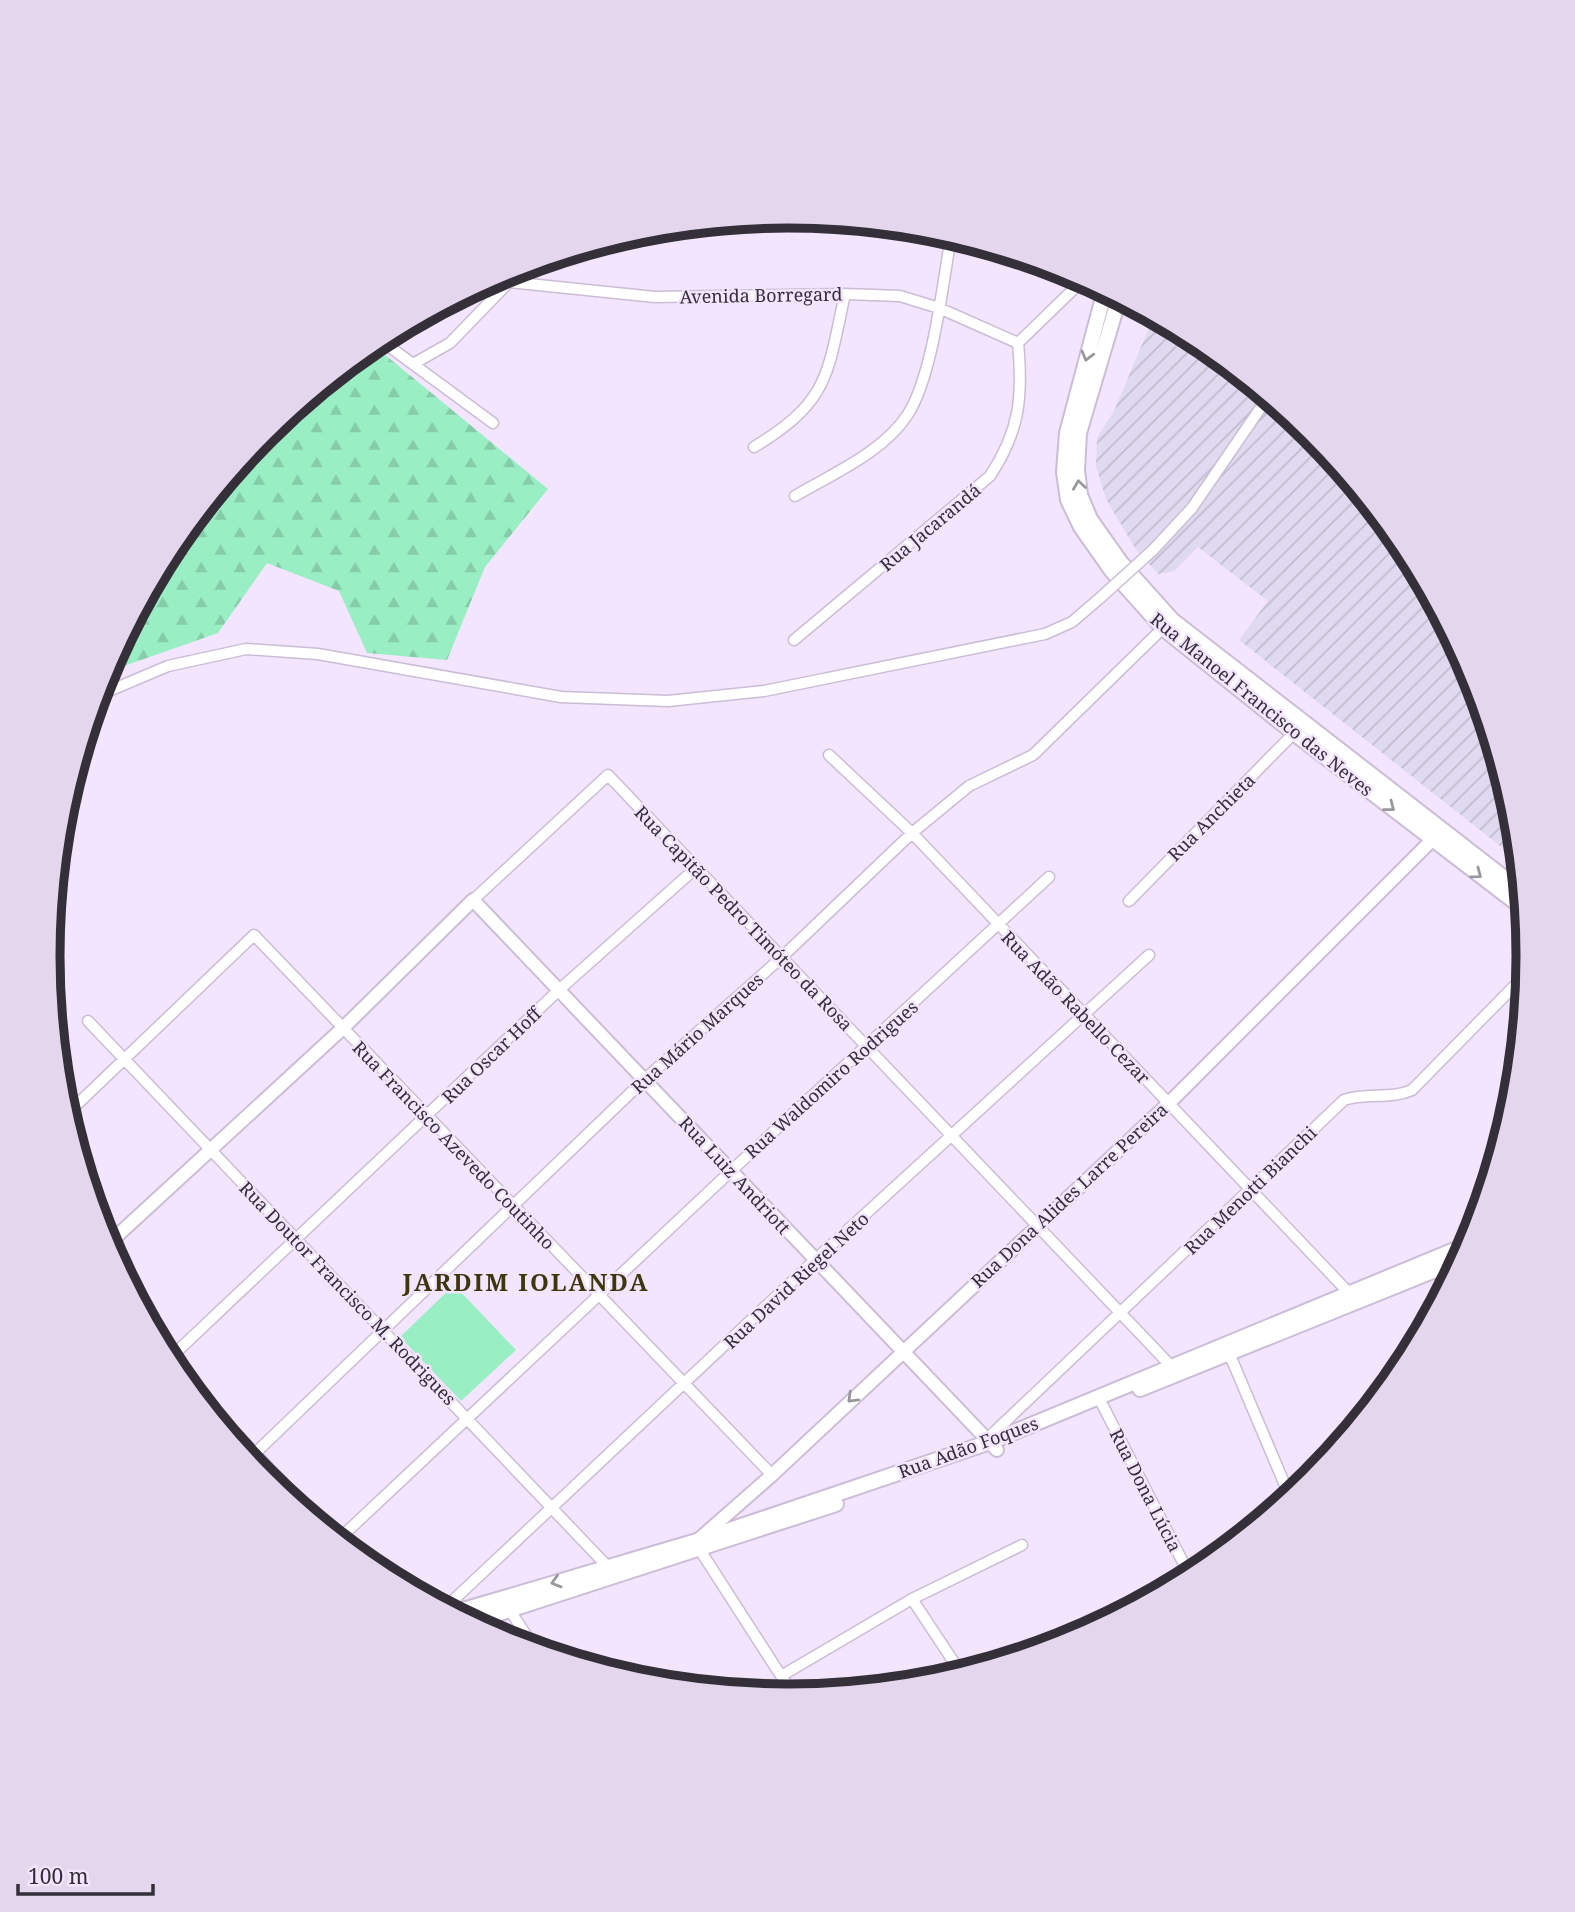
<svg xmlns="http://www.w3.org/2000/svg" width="1575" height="1912" viewBox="0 0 1575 1912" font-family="'Noto Serif',serif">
<defs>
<pattern id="industrial-furrows" width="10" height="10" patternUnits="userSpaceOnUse" patternTransform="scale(1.75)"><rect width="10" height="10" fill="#dfdaef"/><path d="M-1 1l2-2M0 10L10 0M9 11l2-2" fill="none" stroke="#c0bbce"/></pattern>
<pattern id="forest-firs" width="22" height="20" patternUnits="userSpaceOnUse" patternTransform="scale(1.75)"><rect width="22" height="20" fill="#9aeec4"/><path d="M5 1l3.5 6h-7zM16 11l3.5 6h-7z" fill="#85cca9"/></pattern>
</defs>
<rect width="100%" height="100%" fill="#f2e5fd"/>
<path fill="url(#industrial-furrows)" d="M1154,316L1199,341L1311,433L1403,545L1472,673L1514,812L1518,860L1239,640L1268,601L1198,547L1174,571L1158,574L1135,548L1106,499L1096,466L1097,438L1115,409Z"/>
<path fill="url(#forest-firs)" d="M372,344L548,489L485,567L447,660L367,653L339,591L267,563L218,633L104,673L172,544L264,432Z"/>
<path fill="#9aeec4" d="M454,1285L516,1350L461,1401L400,1337Z"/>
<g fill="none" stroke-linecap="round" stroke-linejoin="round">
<defs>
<path id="minor" d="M497,276L509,282L655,297L845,294L900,296L939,308L1018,343
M379,339L493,423
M1018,343L1084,279
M413,364L450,343L509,282
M754,447C830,401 827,375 845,294
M795,496C832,474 884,452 908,414C933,375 943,282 951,236
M1153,550L1192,508L1268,397
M794,640L990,476C1020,431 1023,396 1018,343
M97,696L168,666L246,649L318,654L561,697L668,701L764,691L1045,634L1072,622L1100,598
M829,755L912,833L1349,1293
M473,900L608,775L1170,1365
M1129,901L1294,733
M88,1021L608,1567
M66,1115L254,935L772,1475
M1229,1353L1290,1497
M168,1360L560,989L696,868
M170,1364L336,1539
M1102,1404L1190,1576
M987,1439L1344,1100C1367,1092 1390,1100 1412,1090L1526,974
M248,1460L645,1079L781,958L912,833L969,786L1033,755L1163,628
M338,1540L731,1171L1049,877
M700,1550L794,1696
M912,1599L961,1673
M445,1608L815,1260L1149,955
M511,1612L535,1649
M781,1676L912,1599L1022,1545"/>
<path id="tertiary" d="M107,1245L343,1028L473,900L997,1450
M698,1540L772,1475L1168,1104L1432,840"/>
<path id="secondary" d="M1105,290L1067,433L1064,472L1068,500L1081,527L1112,571L1163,628L1294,733L1523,908
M1119,298L1079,433L1077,470L1080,495L1090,519L1121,563L1172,620L1521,891
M1140,1389L1460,1260
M453,1613L697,1541L990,1442L1469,1244
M472,1622L836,1504"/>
</defs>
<use href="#minor" stroke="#cabdd5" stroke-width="13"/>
<use href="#tertiary" stroke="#cabdd5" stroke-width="16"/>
<use href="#secondary" stroke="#cabdd5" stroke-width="18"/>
<use href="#minor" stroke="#fff" stroke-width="10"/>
<use href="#tertiary" stroke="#fff" stroke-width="12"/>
<use href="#secondary" stroke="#fff" stroke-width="14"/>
<defs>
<path id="minor-bridge" d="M1100,598L1153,550"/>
</defs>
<use href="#minor-bridge" stroke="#cabdd5" stroke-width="13" stroke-linecap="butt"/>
<use href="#minor-bridge" stroke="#fff" stroke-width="10"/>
</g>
<defs><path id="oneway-chevron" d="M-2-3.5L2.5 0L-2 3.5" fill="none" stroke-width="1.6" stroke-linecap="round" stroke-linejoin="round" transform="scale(1.75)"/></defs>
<g stroke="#9a979c">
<use href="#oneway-chevron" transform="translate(1087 356) rotate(105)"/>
<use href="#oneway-chevron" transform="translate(1079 485) rotate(-98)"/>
<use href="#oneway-chevron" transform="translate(1390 807) rotate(38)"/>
<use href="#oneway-chevron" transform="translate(1477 874) rotate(37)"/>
<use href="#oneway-chevron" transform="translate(852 1398) rotate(136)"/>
<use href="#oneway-chevron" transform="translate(556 1582) rotate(163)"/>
</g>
<g text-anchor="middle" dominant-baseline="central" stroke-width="5" stroke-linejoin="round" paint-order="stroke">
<g font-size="18" fill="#342f38" stroke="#f2e5fd">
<text transform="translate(761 295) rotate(-1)">Avenida Borregard</text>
<text transform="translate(930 527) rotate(-40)">Rua Jacarandá</text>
<text transform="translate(1262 704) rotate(39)">Rua Manoel Francisco das Neves</text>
<text transform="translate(1211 817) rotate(-45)">Rua Anchieta</text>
<text transform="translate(744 918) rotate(46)">Rua Capitão Pedro Timóteo da Rosa</text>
<text transform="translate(1076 1007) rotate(46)">Rua Adão Rabello Cezar</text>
<text transform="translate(697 1033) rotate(-42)">Rua Mário Marques</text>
<text transform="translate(491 1055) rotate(-44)">Rua Oscar Hoff</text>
<text transform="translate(831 1079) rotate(-42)">Rua Waldomiro Rodrigues</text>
<text transform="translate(454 1145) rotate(46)">Rua Francisco Azevedo Coutinho</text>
<text transform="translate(735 1175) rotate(47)">Rua Luiz Andriott</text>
<text transform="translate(1250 1190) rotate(-44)">Rua Menotti Bianchi</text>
<text transform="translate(1069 1195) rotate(-43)">Rua Dona Alides Larre Pereira</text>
<text transform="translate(796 1280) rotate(-43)">Rua David Riegel Neto</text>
<text transform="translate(348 1293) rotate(46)">Rua Doutor Francisco M. Rodrigues</text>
<text transform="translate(968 1447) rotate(-20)">Rua Adão Foques</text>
<text transform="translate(1146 1490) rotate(63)">Rua Dona Lúcia</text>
</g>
<g font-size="24" font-weight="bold" letter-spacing="2" fill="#3e370d" stroke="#f2e5fd">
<text x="526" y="1281">JARDIM IOLANDA</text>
</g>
</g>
<path d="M0 0H1575V1912H0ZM60 956a728 728 0 1 1 1456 0a728 728 0 1 1-1456 0Z" fill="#e3d6ed" fill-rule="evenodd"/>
<path fill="none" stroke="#342f38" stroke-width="9" d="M60 956a728 728 0 1 1 1456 0a728 728 0 1 1-1456 0Z"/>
<path d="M18 1884v10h135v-10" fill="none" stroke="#342f38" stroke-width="3.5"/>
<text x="28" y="1884" font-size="21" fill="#342f38" stroke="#f2e5fd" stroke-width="5" paint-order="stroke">100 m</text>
</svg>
